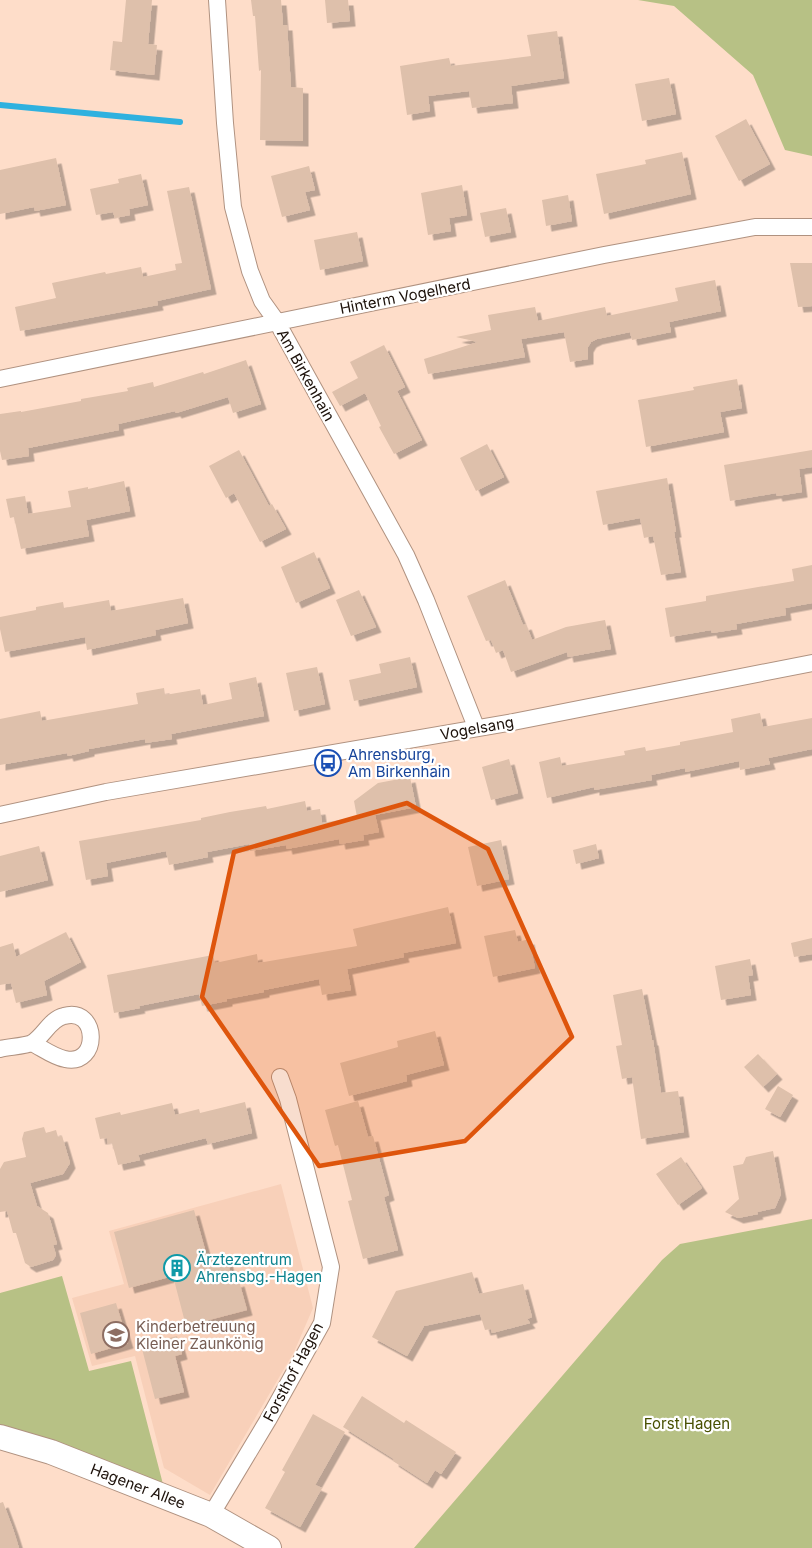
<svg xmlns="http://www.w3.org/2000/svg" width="812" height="1548" viewBox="0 0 812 1548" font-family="Inter,sans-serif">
<defs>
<filter id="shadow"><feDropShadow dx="5.5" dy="5.5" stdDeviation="0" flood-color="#0004"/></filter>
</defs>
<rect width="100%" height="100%" fill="#feddc9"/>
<path fill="#f8d0b9" d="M281,1184L313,1308L294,1352L210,1495L164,1468L135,1356L92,1366L72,1298L124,1284L109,1231Z"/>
<path fill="#b7c185" d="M638,0H812V156L785,150L753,75L674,6Z
M812,1219V1548H414L662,1260L680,1244Z
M62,1276L89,1371L131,1361L164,1488L0,1427V1293Z"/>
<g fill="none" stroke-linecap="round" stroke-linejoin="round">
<path stroke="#2fb1df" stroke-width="6" d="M0,105L180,122"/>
</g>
<path fill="#dec0ab" filter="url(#shadow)" d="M126,0H152L148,44L157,45L154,75L110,70L113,41L122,42Z
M251,0H281L283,25H287L291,87L303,88V141L260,140L261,70L259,71L255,16H253Z
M325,0H348L350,21L327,23Z
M557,31L564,78L511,86L513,103L472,108L469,91L428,96L430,111L407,115L400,66L449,58L451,66L531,56L527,35Z
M669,78L676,114L642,121L635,84Z
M746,119L770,164L739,181L715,136Z
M682,152L691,194L604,214L596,174L646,164L645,160Z
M56,158L66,205L35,211L34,207L0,214V170Z
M309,166L315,190L305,192L310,210L282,217L271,176Z
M141,174L148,205L129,209L130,215L115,218L113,212L96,215L90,189L119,183L118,179Z
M462,185L467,215L449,218L451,231L428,235L421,193Z
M189,187L211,289L157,301L158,305L20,331L15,307L56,298L52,283L105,272L106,274L141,267L143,277L176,270L175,264L182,263L167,191Z
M568,195L572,221L546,226L542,200Z
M506,208L511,232L485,237L480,213Z
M357,232L363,261L320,270L314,240Z
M790,263H812V306L798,307Z
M715,280L721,311L669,322L671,332L632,340L630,332L597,339L591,342L588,347V359L570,362L564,332L521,339L525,357L428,374L424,359L478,342L456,337L491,330L488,315L535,307L538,321L605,307L607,316L678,301L675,288Z
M384,345L405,387L397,391L422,440L394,454L379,427L381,426L365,393L340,406L332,392L358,378L350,362Z
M246,360L261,404L233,413L228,397L176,413L175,411L118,424L119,430L28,448L29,456L2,460L0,451V414L21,411V412L81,401V399L128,391L127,388L153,382L154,387L203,372L204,374Z
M737,379L742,408L720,412L724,432L646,447L638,400L694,390L693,387Z
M487,444L504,477L476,491L460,458Z
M239,450L269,506L272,504L286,529L260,542L234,493L226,498L209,466Z
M812,450V467L799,469L802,492L777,496L776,493L730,501L724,465Z
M667,478L676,532H674L681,572L661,575L653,536L644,538L640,518L603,525L596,491Z
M124,481L130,511L86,520L89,536L21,549L14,517L10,518L6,499L25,496L28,514L71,507L68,491L88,487V489Z
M314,552L330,588L296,603L281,567Z
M812,565V603L785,608L786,615L736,624L737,629L712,633L711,630L670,637L665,608L706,601V596L794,581L792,569Z
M505,580L523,625L526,624L532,640L566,627L605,620L611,649L568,657L567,652L511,672L503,650L496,653L491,640L486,641L467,596Z
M359,590L376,627L351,636L336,600Z
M183,598L188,623L155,630L156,635L87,650L85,637L5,652L0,629V617L36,610V607L63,602L64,608L109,600L111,611Z
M410,657L417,687L354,701L349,680L381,673L379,664Z
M317,667L325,704L294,711L286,673Z
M256,677L264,716L171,734L172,739L145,743V739L89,749V751L68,756L67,753L0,765V719L40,711L42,721L138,704L136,693L164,688L165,695L200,689L203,705L232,699L229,683Z
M760,713L763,727L812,718V749L768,758L770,764L740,770L739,761L685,772V768L651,775L652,780L594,790V787L547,798L539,762L560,757L562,766L625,755L624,751L645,747L646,751L680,745V742L733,732L731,719Z
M509,759L518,793L491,800L482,767Z
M410,777L416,807L375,815L379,832L363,835L364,840L340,844L339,839L287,849L286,845L250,851L249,844L207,852L208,857L169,865L166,851L106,863L108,876L86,880L79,841L201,820V818L230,812L266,806L267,809L305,801L307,811L320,809L322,823L357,817L354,801L378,783Z
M501,840L509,879L477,886L468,847Z
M596,844L599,858L576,864L573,850Z
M39,846L48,880L0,892V856Z
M448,907L456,943L403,953L404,957L347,969L351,990L322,995L319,979L264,990V992L227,999V1001L202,1006L199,994L139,1006L140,1008L114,1013L107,975L213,955L215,963L257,954L258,963L357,946L353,929Z
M515,930L518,942L529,939L535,968L493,977L484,936Z
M66,932L81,962L44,981L47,995L16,1003L11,983L0,985V947L13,943L16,957Z
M812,938V954L794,957L791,943Z
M750,959L753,975L748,976L751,995L721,1000L715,966Z
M642,989L652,1040H653L661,1093L678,1091L684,1132L641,1139L632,1077L622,1079L616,1046L622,1045L613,995Z
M435,1031L444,1065L406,1075L407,1081L349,1096L340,1063L398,1047L397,1041Z
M758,1054L777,1074L763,1087L744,1067Z
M778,1086L793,1095L780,1117L765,1109Z
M358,1101L368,1137L373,1136L389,1195L384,1197L398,1250L363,1259L348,1201L352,1200L338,1145L335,1146L325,1110Z
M245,1102L252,1133L208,1144L206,1138L138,1155L140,1160L118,1165L112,1143L108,1144L107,1138L100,1139L95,1118L120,1112L121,1115L172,1103L175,1115L199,1109L200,1113Z
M44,1127L46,1133L56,1130L58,1137L62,1136L70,1163L63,1174L30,1183L37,1206L48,1213L57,1244L53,1245L56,1255L53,1260L31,1267L25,1263L16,1233H13L7,1211L0,1212V1169L4,1162L26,1157L22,1139L24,1132Z
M773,1151L781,1194L775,1208L757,1212L758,1214L738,1218L725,1212L739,1199L733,1166L743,1164L746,1157Z
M681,1157L702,1188L678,1205L656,1174Z
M194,1210L208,1260L226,1255L233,1283L239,1281L247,1310L186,1326L173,1276L129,1288L114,1232Z
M472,1272L479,1294L523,1284L532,1317L527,1319L530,1323L492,1333L491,1329L485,1330L480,1314L424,1326L407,1356L372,1337L396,1291Z
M116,1303L128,1343L91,1354L80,1313Z
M177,1336L182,1354L175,1356L184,1392L155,1399L141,1345Z
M362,1396L404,1423L406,1420L456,1452L441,1474L435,1470L427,1483L393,1461L394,1459L343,1427Z
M313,1414L345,1432L315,1485L322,1488L300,1527L265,1508L285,1472L282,1470Z
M3,1502L13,1529L19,1548H0V1503Z"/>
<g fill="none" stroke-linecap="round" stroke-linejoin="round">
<defs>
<path id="street" d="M217,0L225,123L233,207L250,271L262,301L277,322L406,555L426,600L476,727
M0,379L604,255L755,227H812
M0,815L106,792L513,722L812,663
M0,1049C8,1047 25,1046 32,1043C44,1036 50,1019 64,1016C99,1006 100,1067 65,1059C54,1057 42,1048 32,1043
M211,1515L268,1420L322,1323L331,1267L288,1099L280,1077"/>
<path id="secondary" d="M0,1437L51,1452L211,1515L269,1548"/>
</defs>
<use href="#street" stroke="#b09280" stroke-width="18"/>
<use href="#secondary" stroke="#b09280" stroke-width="26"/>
<use href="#street" stroke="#fff" stroke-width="16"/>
<use href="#secondary" stroke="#fff" stroke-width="24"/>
</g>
<path fill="#de550c" fill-opacity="0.2" stroke="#de550c" stroke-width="4.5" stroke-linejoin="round" d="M407,803L488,849L572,1037L465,1141L319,1166L202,997L234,852Z"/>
<defs>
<symbol id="bus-ring" viewBox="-11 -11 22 22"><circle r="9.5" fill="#fff" stroke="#1a4fb4" stroke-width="1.5"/><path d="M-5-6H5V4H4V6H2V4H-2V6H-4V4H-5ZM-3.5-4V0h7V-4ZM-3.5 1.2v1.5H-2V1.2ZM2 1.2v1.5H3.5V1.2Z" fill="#1a4fb4"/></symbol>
<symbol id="building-ring" viewBox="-11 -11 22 22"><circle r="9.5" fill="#fff" stroke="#0f9aa8" stroke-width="1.5"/><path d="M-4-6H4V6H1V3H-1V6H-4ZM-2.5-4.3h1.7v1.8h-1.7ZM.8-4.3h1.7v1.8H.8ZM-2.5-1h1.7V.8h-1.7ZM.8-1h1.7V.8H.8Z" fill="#0f9aa8"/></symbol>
<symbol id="school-ring" viewBox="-11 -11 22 22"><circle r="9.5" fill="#fff" stroke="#8d6e63" stroke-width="1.5"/><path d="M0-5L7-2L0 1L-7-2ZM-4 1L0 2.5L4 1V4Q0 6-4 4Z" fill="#8d6e63"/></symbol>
</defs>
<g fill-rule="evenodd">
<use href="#bus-ring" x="313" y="748" width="30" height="30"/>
<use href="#building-ring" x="162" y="1253" width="30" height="30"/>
<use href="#school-ring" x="101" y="1320" width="30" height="30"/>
</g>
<g text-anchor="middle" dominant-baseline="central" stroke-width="4.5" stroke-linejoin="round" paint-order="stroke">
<g font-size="15" fill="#1c110a" stroke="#fff">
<text transform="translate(405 296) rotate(-11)">Hinterm Vogelherd</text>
<text transform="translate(306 375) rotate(61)">Am Birkenhain</text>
<text transform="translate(477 728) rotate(-10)">Vogelsang</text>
<text transform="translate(293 1372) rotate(-62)">Forsthof Hagen</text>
<text transform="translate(138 1486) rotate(21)">Hagener Allee</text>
</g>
<g font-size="15" fill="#164399" stroke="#fff" text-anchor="start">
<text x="348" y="754">Ahrensburg,<tspan x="348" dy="17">Am Birkenhain</tspan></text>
</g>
<g font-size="15" fill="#0d838f" stroke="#fff" text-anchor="start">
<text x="196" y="1259">Ärztezentrum<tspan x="196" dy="17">Ahrensbg.-Hagen</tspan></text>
</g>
<g font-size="15" fill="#785e54" stroke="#fff" text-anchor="start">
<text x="136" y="1326">Kinderbetreuung<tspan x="136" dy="17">Kleiner Zaunkönig</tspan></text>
</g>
<g font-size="15" fill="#485000" stroke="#fff">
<text x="687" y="1423">Forst Hagen</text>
</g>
</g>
</svg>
